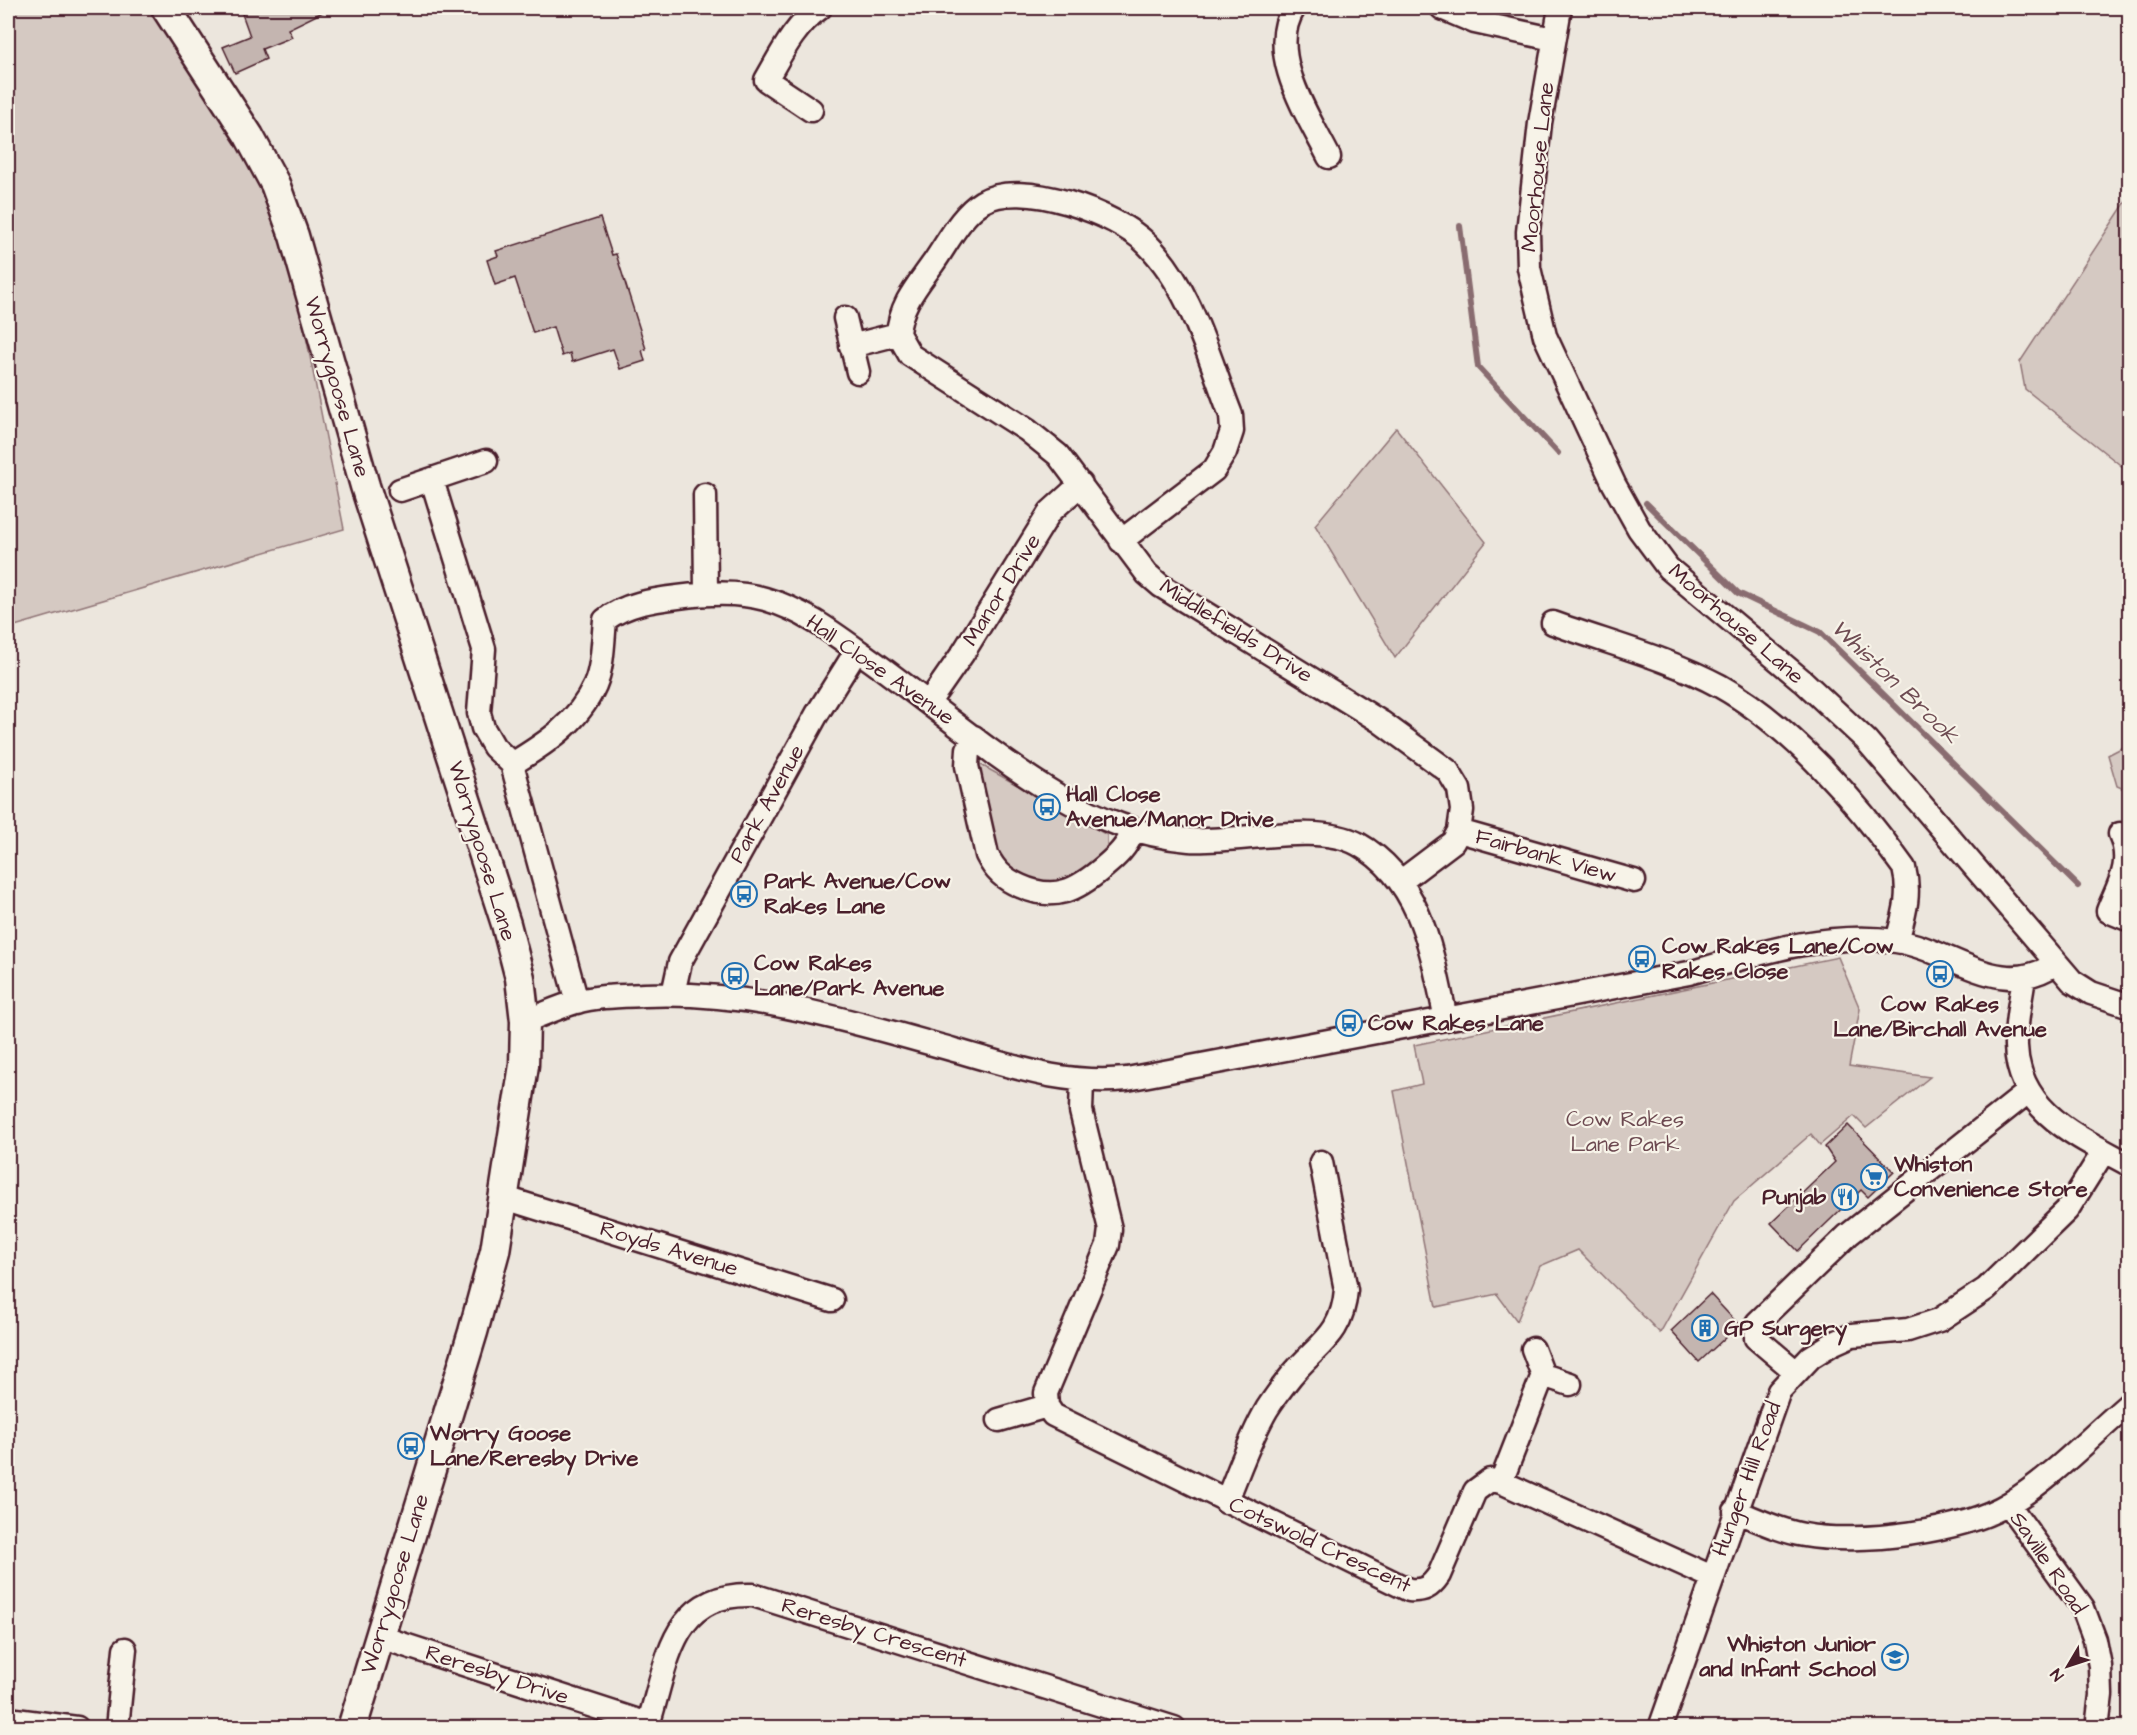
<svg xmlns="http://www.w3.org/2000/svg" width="2137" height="1735" viewBox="0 0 2137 1735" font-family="'Architects Daughter',sans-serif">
<rect width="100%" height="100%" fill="#ece6dd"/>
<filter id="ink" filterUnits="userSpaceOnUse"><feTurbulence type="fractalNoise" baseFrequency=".0167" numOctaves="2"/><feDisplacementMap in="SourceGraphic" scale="12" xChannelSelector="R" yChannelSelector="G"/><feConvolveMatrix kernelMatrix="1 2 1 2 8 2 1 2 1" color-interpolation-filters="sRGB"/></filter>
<g filter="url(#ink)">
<path fill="#d5c9c2" stroke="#907476" stroke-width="1.5" d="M8,8H154L259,178L288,245L344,529L8,628Z
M2129,197V472L2025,389L2020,362Z
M1396,428L1486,542L1395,658L1315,525Z
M2129,744V791L2117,786L2108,755Z
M974,761L1107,835V848L1085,872L1054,887L1008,872L996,854Z
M1838,957L1860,1009L1849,1066L1930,1077L1866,1128L1854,1116L1820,1145L1811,1134L1734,1201L1660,1333L1578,1250L1540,1266L1517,1321L1497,1294L1436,1307L1394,1091L1422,1084L1414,1045Z"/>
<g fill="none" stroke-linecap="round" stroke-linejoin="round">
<path stroke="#896c6f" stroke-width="6" d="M1460,226L1478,367L1558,453
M1646,503L1738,593L1820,632L2078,886"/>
</g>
<path fill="#c4b5b0" stroke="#4a1f2b" stroke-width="1.5" d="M240,8H331L288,29L292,37L262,49L266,59L235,73L223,47L250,36Z
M600,218L612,255L616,254L646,349L642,350L645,361L620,369L613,349L572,362L570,353L562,356L553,327L533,333L515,278L495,285L487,260L498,256L496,251Z
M1848,1125L1894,1172L1868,1197L1861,1190L1798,1251L1771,1223L1835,1162L1825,1147Z
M1710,1294L1739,1325L1699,1362L1671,1331Z"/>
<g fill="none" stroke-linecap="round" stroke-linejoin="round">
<defs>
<path id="minor" d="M1294,8C1265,52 1309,117 1329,157
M1442,8L1475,22L1553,39
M1560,8L1540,123L1528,232L1529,268L1545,336L1614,484L1639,529L1668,568L1804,682L1866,740L2072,981L2091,993L2130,1006
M811,110L766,80C781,54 795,25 820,8
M845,318L858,372
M898,334C900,305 917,286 934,262C948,242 961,215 982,202C1021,178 1118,214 1147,244C1192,289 1208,357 1231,415L1232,431L1225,452L1214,470L1121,541
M851,346L898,334L910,355L1027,430L1058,455L1147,574L1161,586L1381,722L1448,771L1459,789L1462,810L1459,831L1453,842L1400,882
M432,480L484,649L479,713L483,728L494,747L512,764L577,1002
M400,490L486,461
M705,495L706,593
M1553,623C1608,643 1668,658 1720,686C1790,725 1858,803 1904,868C1911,895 1904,915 1897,941
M929,702L963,653L1050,512L1081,484
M974,737L968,749L967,766L987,855C995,871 1004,879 1020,886C1055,902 1077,890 1104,867C1117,856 1127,847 1133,831
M512,764C545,744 578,723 595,685C603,666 603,640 605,620C625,604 653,600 678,597C707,593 737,591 765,599C804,610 836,635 868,658C931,703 991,756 1057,795C1099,819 1140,836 1189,840C1237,843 1317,822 1358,844C1422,880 1432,954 1446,1019
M1459,831L1634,881
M2120,834C2133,864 2119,883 2108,911L2130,920
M2024,977C2021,1000 2015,1023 2016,1046C2018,1112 2079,1137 2130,1165
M673,994L680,962L817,714L857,650
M525,1021C542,1015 559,1007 576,1002C597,996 621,996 644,995C752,990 851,1021 954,1050C1015,1067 1063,1085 1127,1079L1689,973C1756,954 1826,931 1896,941C1951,949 2001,1002 2056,963
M1082,1081L1081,1111L1110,1229L1108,1245L1046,1393L1047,1406L1053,1415L1409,1590C1424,1591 1430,1588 1439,1575L1475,1491L1490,1480L1501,1482L1712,1577
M505,1198L832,1300
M1533,1349L1543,1375L1570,1384
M1796,1372L1756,1338L1757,1323L1848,1235L2028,1092
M999,1420L1047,1406
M1501,1482L1543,1375
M1226,1502C1239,1471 1250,1438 1267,1409C1274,1398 1283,1386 1291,1376C1318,1343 1342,1337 1346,1290L1321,1162
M2008,1504L2083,1608L2095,1640L2100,1666L2101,1695L2097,1728
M1735,1511C1758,1520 1780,1531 1804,1535C1858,1545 1963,1532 2010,1503C2053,1477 2091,1436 2130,1403
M380,1637L648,1724
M8,1719L77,1728
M117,1728L125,1649
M647,1728C668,1665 669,1592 753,1595L1174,1728
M1660,1728L1779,1391L1811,1357L1832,1344L1852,1335L1908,1330L1939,1320L1986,1289L2067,1210L2104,1151"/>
<path id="major" d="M166,8L249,136L275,184L294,236L365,486L506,924L520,978L525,1021L524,1065L495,1251L473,1332L352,1728"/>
</defs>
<use href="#minor" stroke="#4a1f2b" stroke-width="27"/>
<use href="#major" stroke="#4a1f2b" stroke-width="33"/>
<use href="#minor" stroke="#f7f3e8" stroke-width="22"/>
<use href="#major" stroke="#f7f3e8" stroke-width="28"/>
</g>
</g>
<defs>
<symbol id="bus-ring" viewBox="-11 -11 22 22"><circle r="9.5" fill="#f7f3e8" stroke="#1f6fb2" stroke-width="1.5"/><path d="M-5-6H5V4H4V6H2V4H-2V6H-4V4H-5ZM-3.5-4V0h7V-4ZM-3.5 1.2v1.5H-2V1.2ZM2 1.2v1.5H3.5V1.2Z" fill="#1f6fb2"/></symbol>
<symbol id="supermarket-ring" viewBox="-11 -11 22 22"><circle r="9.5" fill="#f7f3e8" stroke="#1f6fb2" stroke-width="1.5"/><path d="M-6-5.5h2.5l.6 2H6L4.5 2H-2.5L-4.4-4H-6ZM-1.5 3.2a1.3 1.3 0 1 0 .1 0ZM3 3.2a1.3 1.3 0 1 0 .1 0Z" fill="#1f6fb2"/></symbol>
<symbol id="restaurant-ring" viewBox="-11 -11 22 22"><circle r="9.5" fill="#f7f3e8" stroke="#1f6fb2" stroke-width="1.5"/><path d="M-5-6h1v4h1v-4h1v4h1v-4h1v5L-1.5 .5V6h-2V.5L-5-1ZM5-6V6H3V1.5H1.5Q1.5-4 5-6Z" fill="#1f6fb2"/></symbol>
<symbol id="building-ring" viewBox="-11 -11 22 22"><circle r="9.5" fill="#f7f3e8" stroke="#1f6fb2" stroke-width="1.5"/><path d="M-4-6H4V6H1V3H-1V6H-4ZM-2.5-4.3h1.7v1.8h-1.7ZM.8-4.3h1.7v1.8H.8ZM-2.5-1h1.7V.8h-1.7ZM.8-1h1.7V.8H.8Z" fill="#1f6fb2"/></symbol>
<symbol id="school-ring" viewBox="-11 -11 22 22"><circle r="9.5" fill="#f7f3e8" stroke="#1f6fb2" stroke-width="1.5"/><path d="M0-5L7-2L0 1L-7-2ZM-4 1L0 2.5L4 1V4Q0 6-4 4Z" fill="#1f6fb2"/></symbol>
</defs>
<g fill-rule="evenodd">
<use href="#bus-ring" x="1032" y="792" width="30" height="30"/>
<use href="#bus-ring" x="729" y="879" width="30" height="30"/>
<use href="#bus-ring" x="1627" y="944" width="30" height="30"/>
<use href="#bus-ring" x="1925" y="959" width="30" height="30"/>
<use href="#bus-ring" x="720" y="961" width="30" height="30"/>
<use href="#bus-ring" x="1334" y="1008" width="30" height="30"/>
<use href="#supermarket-ring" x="1859" y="1162" width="30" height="30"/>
<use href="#restaurant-ring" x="1830" y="1182" width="30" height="30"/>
<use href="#building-ring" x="1690" y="1313" width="30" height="30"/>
<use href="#bus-ring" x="396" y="1431" width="30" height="30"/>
<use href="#school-ring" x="1880" y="1642" width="30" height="30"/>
</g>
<g text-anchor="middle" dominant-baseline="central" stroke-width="4.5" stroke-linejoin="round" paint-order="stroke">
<g font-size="22" fill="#4a1f2b" stroke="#f7f3e8">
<text transform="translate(1538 167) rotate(-84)">Moorhouse Lane</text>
<text transform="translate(337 387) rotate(74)">Worrygoose Lane</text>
<text transform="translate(1002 590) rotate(-58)">Manor Drive</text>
<text transform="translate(1736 624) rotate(41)">Moorhouse Lane</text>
<text transform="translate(1236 631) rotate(32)">Middlefields Drive</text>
<text transform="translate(880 670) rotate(35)">Hall Close Avenue</text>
<text transform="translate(767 804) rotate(-61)">Park Avenue</text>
<text transform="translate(482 851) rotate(73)">Worrygoose Lane</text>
<text transform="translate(1546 856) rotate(16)">Fairbank View</text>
<text transform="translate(669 1249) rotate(17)">Royds Avenue</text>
<text transform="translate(1747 1479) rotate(-70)">Hunger Hill Road</text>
<text transform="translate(1320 1545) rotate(25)">Cotswold Crescent</text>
<text transform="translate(2048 1563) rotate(56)">Saville Road</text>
<text transform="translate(395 1584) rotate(-73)">Worrygoose Lane</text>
<text transform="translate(874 1633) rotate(17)">Reresby Crescent</text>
<text transform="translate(497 1675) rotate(18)">Reresby Drive</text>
</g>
<g font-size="22" font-weight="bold" fill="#4a1f2b" stroke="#f7f3e8" text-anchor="start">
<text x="1066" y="794">Hall Close<tspan x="1066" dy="25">Avenue/Manor Drive</tspan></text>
<text x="764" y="881">Park Avenue/Cow<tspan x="764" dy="25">Rakes Lane</tspan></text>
<text x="1662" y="946">Cow Rakes Lane/Cow<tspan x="1662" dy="25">Rakes Close</tspan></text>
<text x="754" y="963">Cow Rakes<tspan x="754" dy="25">Lane/Park Avenue</tspan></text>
<text x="1940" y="1004" text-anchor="middle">Cow Rakes<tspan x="1940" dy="25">Lane/Birchall Avenue</tspan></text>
<text x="1368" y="1023">Cow Rakes Lane</text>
<text x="1894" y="1164">Whiston<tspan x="1894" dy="25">Convenience Store</tspan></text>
<text x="1826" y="1197" text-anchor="end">Punjab</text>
<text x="1724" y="1328">GP Surgery</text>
<text x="430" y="1433">Worry Goose<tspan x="430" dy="25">Lane/Reresby Drive</tspan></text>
<text x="1876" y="1644" text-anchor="end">Whiston Junior<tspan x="1876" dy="25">and Infant School</tspan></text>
</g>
<g font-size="22" fill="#6d4a51" stroke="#f7f3e8">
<text x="1625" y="1119">Cow Rakes<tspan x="1625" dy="25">Lane Park</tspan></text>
</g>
<g font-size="24" font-style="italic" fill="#6f4c53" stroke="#f7f3e8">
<text transform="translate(1895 682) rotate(44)">Whiston Brook</text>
</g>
</g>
<rect width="2137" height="1735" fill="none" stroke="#f7f3e8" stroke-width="30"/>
<rect x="15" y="15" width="2107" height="1705" fill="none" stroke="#4a1f2b" stroke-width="2" filter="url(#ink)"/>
<g transform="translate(2068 1666) rotate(231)" stroke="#f7f3e8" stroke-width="4.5" paint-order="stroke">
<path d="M0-4.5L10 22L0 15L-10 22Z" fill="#4a1f2b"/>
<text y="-9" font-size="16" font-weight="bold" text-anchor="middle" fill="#4a1f2b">N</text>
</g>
</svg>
